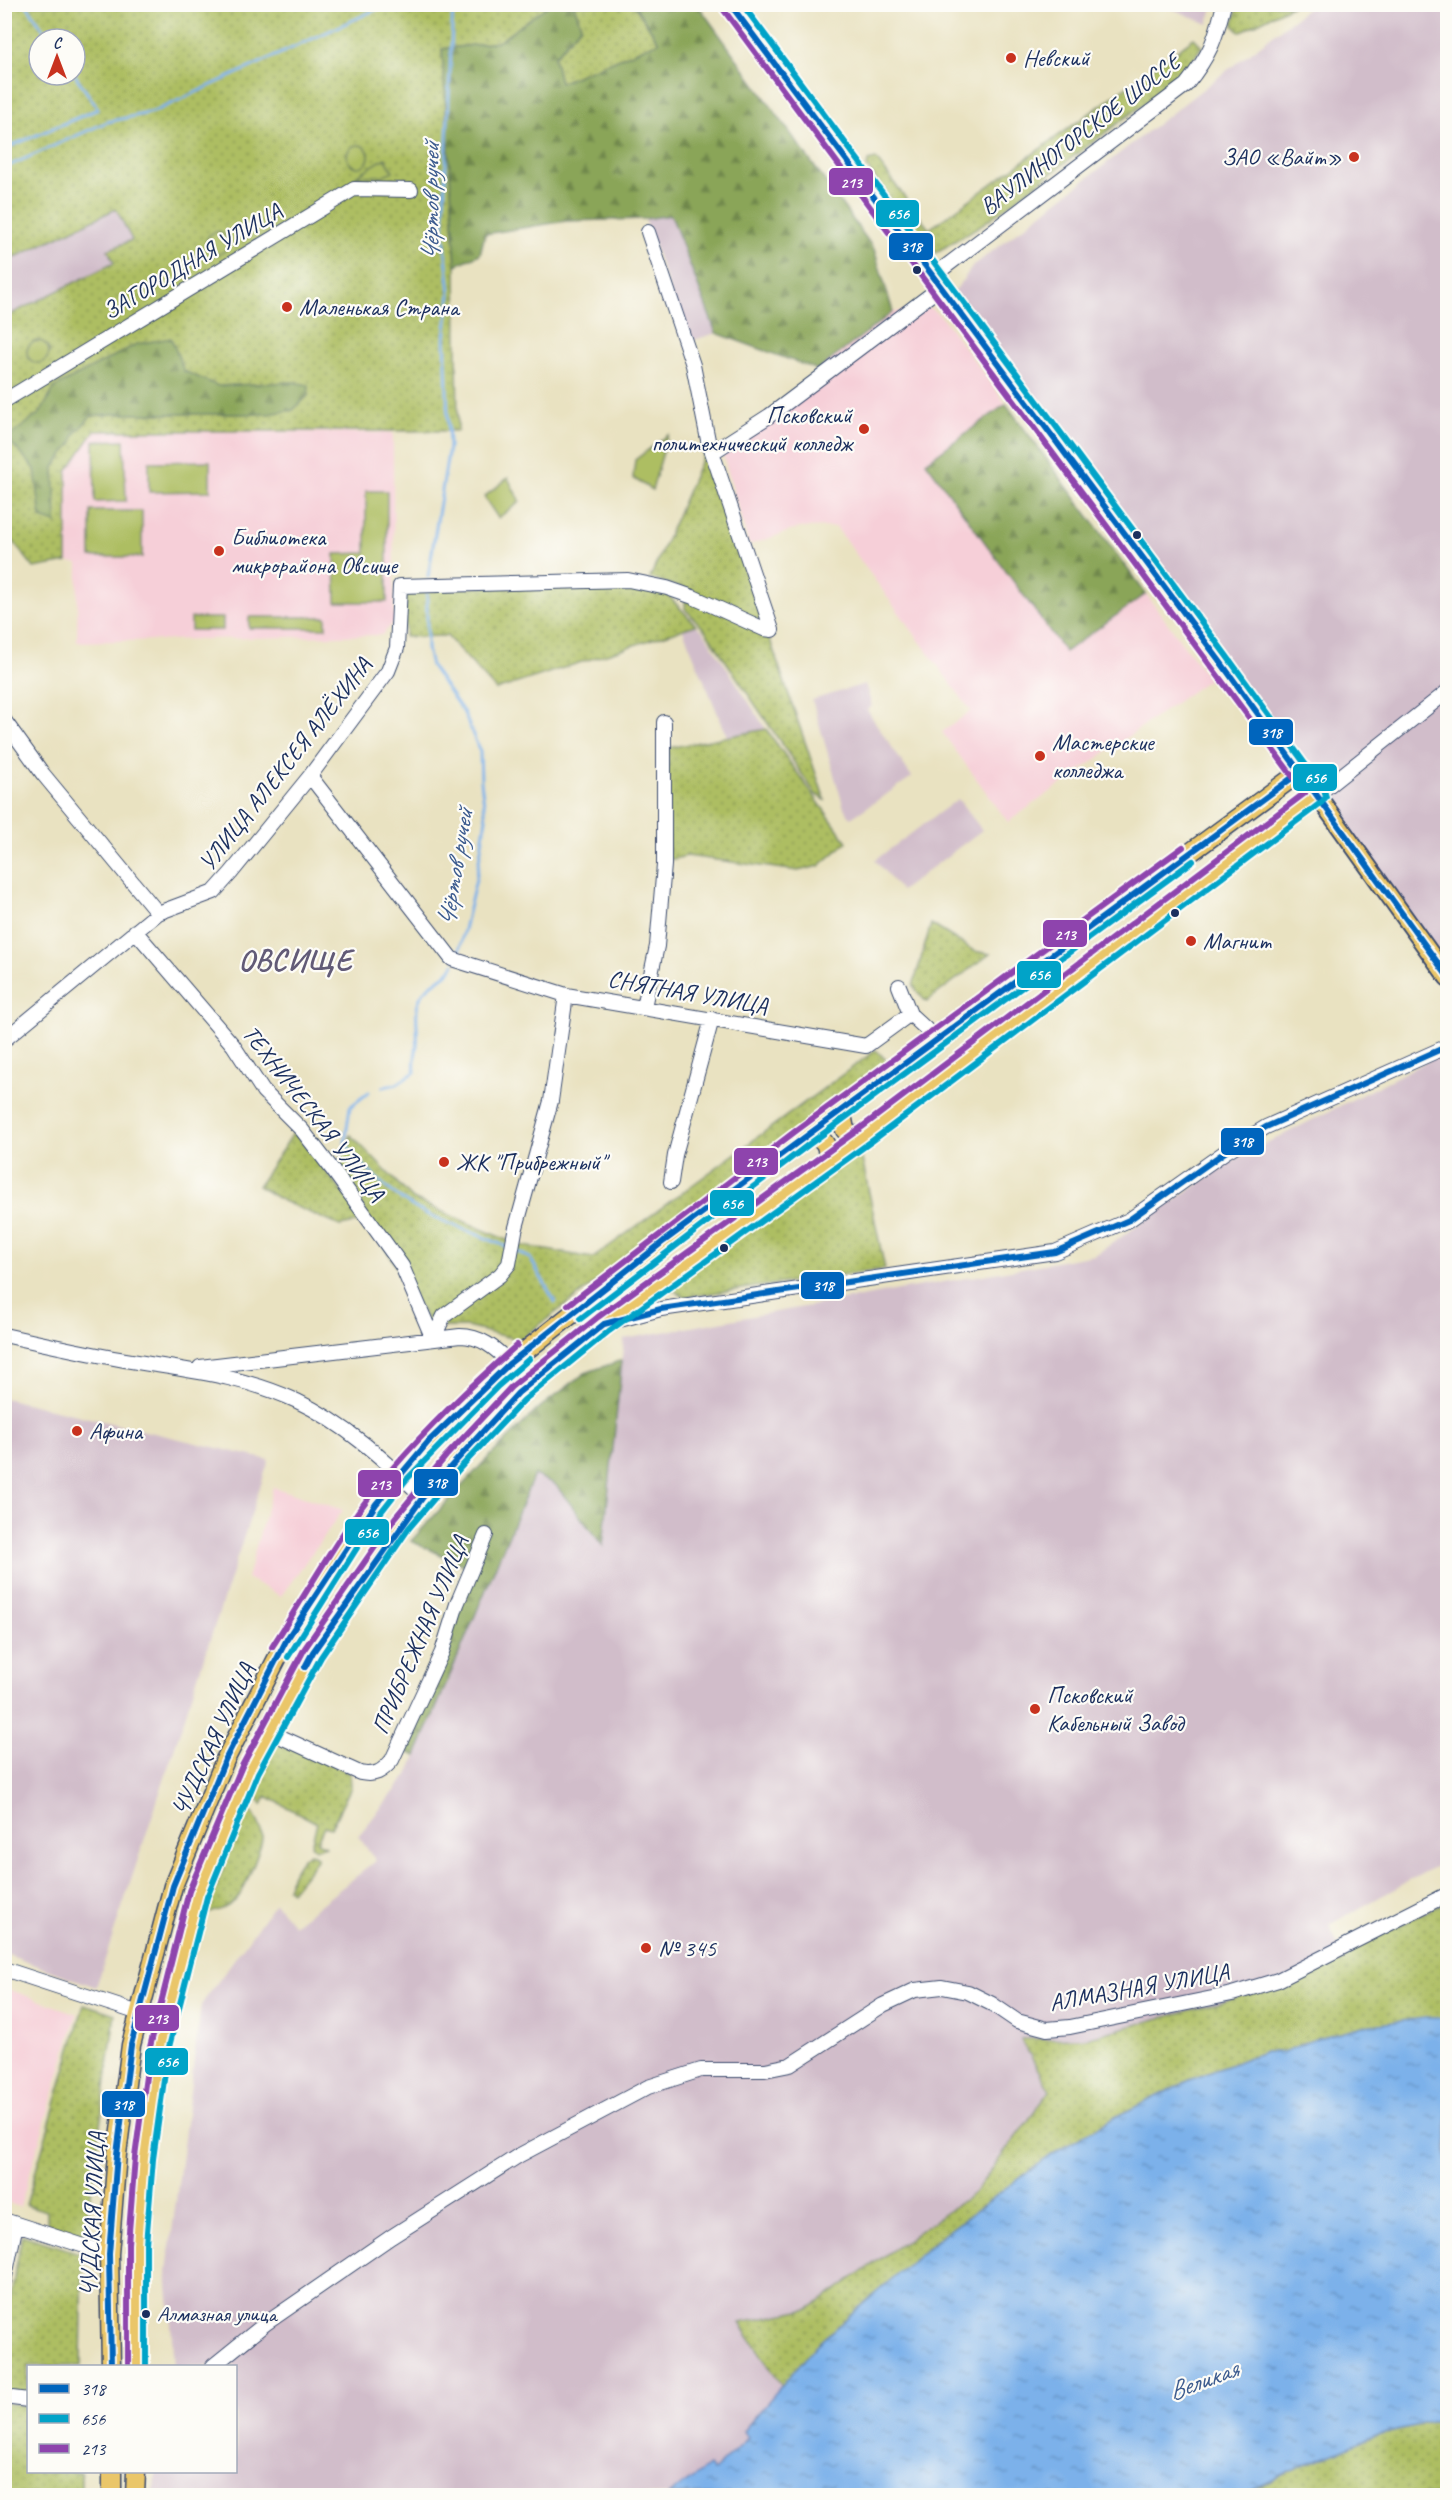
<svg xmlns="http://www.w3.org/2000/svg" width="1452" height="2500" viewBox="0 0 1452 2500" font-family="Caveat,sans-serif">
<defs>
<pattern id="grass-dots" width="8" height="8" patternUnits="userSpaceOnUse" patternTransform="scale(1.5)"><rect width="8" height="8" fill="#adbe62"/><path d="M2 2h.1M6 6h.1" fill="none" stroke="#8c9b54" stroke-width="1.8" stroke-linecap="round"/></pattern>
<pattern id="forest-firs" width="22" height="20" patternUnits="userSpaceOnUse" patternTransform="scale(1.5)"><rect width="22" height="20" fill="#8aa558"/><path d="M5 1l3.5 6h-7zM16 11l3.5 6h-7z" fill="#70874c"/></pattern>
<pattern id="water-ripples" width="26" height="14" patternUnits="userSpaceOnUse" patternTransform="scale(1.5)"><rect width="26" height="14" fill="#7bb1ea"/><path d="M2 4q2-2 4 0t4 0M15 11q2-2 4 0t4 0" fill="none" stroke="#6490c1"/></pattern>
</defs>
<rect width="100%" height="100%" fill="#fdfcf7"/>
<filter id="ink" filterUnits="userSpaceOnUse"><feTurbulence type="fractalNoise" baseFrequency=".0167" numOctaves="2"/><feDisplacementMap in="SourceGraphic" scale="12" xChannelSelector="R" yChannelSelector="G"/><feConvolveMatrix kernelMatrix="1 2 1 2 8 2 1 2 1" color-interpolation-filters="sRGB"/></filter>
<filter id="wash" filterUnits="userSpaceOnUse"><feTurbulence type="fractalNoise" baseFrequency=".008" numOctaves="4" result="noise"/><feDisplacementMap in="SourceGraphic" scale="24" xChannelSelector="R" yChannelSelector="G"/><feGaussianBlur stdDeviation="1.35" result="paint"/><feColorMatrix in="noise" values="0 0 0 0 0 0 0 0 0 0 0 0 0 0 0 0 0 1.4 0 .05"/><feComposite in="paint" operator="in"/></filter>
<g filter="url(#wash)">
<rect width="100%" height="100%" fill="#e9e2c1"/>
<path fill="#f6cfd8" d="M930,308L942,317L1006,404L926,462L1065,652L1146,594L1209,679L1008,822L942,732L971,711L836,527L799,528L749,545L723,455L823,379L818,370L893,312Z
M95,431L393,433L394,621L382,635L77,642L78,563L67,562V471Z
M273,1487L343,1510L281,1596L247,1578Z
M5,1988L77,2014L20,2207L5,2202Z"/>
<path fill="#d1bdca" d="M1163,5H1213L1208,24Z
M1312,5H1447V965L951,296L973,266Z
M116,208L132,240L114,263L5,317V262Z
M671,215L716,333L688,342L645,219Z
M696,625L703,631L766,729L727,736L683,630Z
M865,684L872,706L867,710L912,777L851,818L844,808L812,700Z
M958,799L982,830L901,891L875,860Z
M1447,1051V1860L1329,1925L1342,1955L1281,1986L1086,2038L1021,2039L1050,2091L975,2192L809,2309L740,2323L782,2386L743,2431L748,2438L712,2471L709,2466L671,2495L154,2496L155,2472H236V2366H174L167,2271L201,2005L275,1903L294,1925L376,1861L358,1836L408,1775L534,1475L555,1484L603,1545L624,1339L1095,1255L1230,1162Z
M4,1398L269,1460L96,1987L5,1954Z"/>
<path fill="url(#grass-dots)" stroke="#647660" stroke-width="1.5" fill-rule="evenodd" d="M5,5H550L498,42L442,49L456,265L458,431H95L67,471V562L34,568L5,531V317L114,263L108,250L132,240L116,209L5,262ZM39,39H75V75H39Z
M574,5H634L659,42L560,83L554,57L581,26Z
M1238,5V4L1293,5L1240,32L1233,25Z
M1194,38L1202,46L1189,65L1169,85L986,222L932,255L925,249L867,167L868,161L876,159L929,229Z
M705,451L825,800L816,795L705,630L685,609V589L650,578Z
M626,582L664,591L696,625L496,690L447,636L405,637L406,590Z
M766,729L847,842L819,866L798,871L687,856L668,860V748Z
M931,924L974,951L990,954L926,1002L913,986Z
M876,1050L889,1063L519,1340L467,1327H431L338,1166L351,1135L413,1199L518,1245L593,1258Z
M294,1132L366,1221L340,1226L283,1201L258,1186Z
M860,1149L885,1269L684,1297L673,1290L672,1285Z
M275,1739L350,1773L351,1787L331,1828L324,1826L317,1842L325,1846L315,1849L311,1845L317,1823L266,1796L262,1805L253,1791Z
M245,1808L249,1809C255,1816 263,1828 262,1839C260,1850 244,1892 236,1900C227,1909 217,1911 206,1914Z
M310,1853L317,1857V1860L291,1892L287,1888C291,1877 299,1858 310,1853Z
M1447,1901V2018L1364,2026L1318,2038L1283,2052H1263L1190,2080L1117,2116L1053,2154L939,2238L816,2345L782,2386L740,2323L809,2309L975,2192L1050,2091L1021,2039L1086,2038L1281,1986Z
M84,2004L115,2014L85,2237L47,2225V2211L26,2205Z
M22,2235L83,2254L81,2366H28V2394L5,2391V2327Z
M4,2403L28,2406V2472H81V2495H5Z
M1447,2418V2495L1242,2496L1290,2471L1381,2434Z"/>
<path fill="url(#forest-firs)" stroke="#526a5b" stroke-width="1.5" d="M550,4L574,5L581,26L554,57L560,83L659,42L634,5H698L874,249L893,312L818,370L716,333L671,215L645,219L566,221L485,234L480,254L456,265L442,49L498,42Z
M171,338L184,371L218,386L293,382L309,385L308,396L293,410L268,414H114L91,416L74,435L73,442L54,467L56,523L41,518L35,469L7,438L40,413L55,387L137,344Z
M1006,404L1146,594L1065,652L926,462Z
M622,1360L603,1546L555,1484L534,1475L416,1756L400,1749L468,1567L411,1541L481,1465L539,1408L585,1373Z"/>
<path fill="#adbe62" stroke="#647660" stroke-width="1.5" d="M347 156a11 11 0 1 1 22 0a11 11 0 1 1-22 0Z
M385,158L393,171L382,176H356Z
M206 243a11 11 0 1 1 22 0a11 11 0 1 1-22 0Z
M27 352a11 11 0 1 1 22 0a11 11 0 1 1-22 0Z
M668,435L652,490L633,478L635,460Z
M124,440L126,501L95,502L94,441Z
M210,461V491L149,492V462Z
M508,478L520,502L498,518L484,497Z
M366,491H387V602H336L335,554L366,553Z
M91,511H142V557H91Z
M249,617H326V628H249Z
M191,618H223V630H191Z"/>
<path fill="url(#water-ripples)" stroke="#4b70a4" stroke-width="1.5" d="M1425,2018H1447V2418L1381,2434L1290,2471L1242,2495H669L709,2466L713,2471L748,2438L743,2431L816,2345L939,2238L1053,2154L1117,2116L1190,2080L1263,2052H1283L1318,2038L1364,2026Z"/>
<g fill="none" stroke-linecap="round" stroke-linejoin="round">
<path stroke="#7bb1ea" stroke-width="3" d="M26,4L50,39
M4,149L98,109L75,75
M4,168L107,122L153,112L388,4
M432,169H445
M428,577L449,447L445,338L450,293L443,228L453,4
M427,594V649L431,666L464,713L480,752L481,782L486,819L476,879L458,955
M383,1087L397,1084L415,1072C413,1061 416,1054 417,1044C419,1027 412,1008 423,993C431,981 448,978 454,964
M369,1092L350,1107L345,1143C361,1166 393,1196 417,1209C446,1224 478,1234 507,1247
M516,1251L530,1258L555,1302"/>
</g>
</g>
<g filter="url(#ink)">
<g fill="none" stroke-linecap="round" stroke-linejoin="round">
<defs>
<path id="minor" d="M933,276L1186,85C1210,55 1215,41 1224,4
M4,401L354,189L411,190
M713,452L769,416L941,287
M4,720L43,774L158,913
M310,776L451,958
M1317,795L1448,691
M135,931L233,1045L263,1091L302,1130L332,1169L402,1266L433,1339
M452,959L566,995L866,1046L910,1014
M899,986L910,1014L925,1028L935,1041
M644,1007L657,946L664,865V722
M4,1040L158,913L214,892L231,873L310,776L388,671L397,648L400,586L628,580L667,588L693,597L764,629L772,630L708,440L693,365L648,232
M671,1182L675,1155L712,1019
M612,1322L661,1309L1055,1252L1129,1220L1225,1152L1266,1127L1448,1046
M4,1335C44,1344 84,1353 125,1360C183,1370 242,1375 297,1401C344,1423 385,1460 423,1497
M433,1339L444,1316L500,1275L509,1264L515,1231L551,1101L566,995
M200,1367L460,1336C481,1336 495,1348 510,1363
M270,1732L360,1773C375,1776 382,1772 392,1760L442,1652L457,1604L486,1535
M4,1969L139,2013
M4,2220L109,2254
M4,2281L16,2224
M213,2366L265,2324L391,2237L518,2156L648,2087L701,2070H765L790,2065L883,2005L915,1990L942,1987L968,1992L992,2004L1017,2021L1047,2029L1070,2027L1232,1994L1278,1980L1448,1894
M4,2397L28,2400"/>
<path id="major" d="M1317,795L1448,978"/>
<path id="highway" d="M841,1109L845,1130L852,1136L867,1134
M807,1134C825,1137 830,1146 826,1163
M111,2366L109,2254L117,2154L131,2045L173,1886L225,1760L287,1639L376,1504L399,1474L429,1441L510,1363L664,1241L841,1109L1300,772
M137,2366V2244L144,2158L159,2049L198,1894L250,1769L313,1652L402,1523L453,1462L518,1393L604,1324L867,1134L1317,795L1219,660L730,4
M112,2496V2472
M135,2496L136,2472"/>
</defs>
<use href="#minor" stroke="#3a4a6d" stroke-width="16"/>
<use href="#major" stroke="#3a4a6d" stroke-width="20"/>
<use href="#highway" stroke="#3a4a6d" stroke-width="21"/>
<use href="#minor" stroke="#fff" stroke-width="14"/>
<use href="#major" stroke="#eac669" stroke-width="16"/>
<use href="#highway" stroke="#eac669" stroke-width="18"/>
<defs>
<path id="bus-1" d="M730,4L1219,660L1448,977
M305,1667L313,1652L423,1497L518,1393L604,1324L661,1309L1055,1252L1129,1220L1225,1152L1266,1127L1448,1046
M111,2366L109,2254L117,2154L131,2045L173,1886L225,1760L287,1639L376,1504L429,1441L510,1363L664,1241L1300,772"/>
<path id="bus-2" d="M580,1319L808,1145L1193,861
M288,1657L374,1521L406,1480L498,1386L529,1359
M146,2366V2244L153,2159L168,2051L207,1897L258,1773L321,1657L409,1528L460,1468L524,1400L609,1331L872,1141L1322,802L1326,797L1324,790L1226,655L742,4"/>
<path id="bus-3" d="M568,1305L797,1130L1183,847
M272,1647C310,1588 346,1520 393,1468C431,1424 474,1383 517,1345
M128,2366V2244L135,2157L150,2047L189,1891L242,1766L305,1648L395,1518L446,1456L511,1387L598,1317L862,1127L1305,793L723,9"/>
</defs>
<use href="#bus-1" stroke="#fdfcf7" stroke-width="10"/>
<use href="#bus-2" stroke="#fdfcf7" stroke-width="10"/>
<use href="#bus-3" stroke="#fdfcf7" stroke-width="10"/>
<use href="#bus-1" stroke="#0065bd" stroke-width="6"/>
<use href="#bus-2" stroke="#01a3c8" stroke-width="6"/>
<use href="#bus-3" stroke="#8e44ad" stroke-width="6"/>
</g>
</g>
<g fill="#c8321e" stroke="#fdfcf7" stroke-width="2">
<circle cx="1011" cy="58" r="6"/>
<circle cx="1354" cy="157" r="6"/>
<circle cx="287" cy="307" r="6"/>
<circle cx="864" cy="429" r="6"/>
<circle cx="219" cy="551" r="6"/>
<circle cx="1040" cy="756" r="6"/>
<circle cx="1191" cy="941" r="6"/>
<circle cx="444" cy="1162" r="6"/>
<circle cx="77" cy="1431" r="6"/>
<circle cx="1035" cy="1709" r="6"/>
<circle cx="646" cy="1948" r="6"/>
</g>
<g fill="#1b2f5e" stroke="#fdfcf7" stroke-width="2">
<circle cx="917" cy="270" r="5"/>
<circle cx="1137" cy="535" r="5"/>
<circle cx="1175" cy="913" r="5"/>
<circle cx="724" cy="1248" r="5"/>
<circle cx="146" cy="2314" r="5"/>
</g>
<g text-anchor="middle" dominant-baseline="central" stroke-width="4.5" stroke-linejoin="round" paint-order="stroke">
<g font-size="22" fill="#1b2f5e" stroke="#fdfcf7" text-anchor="start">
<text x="157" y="2314">Алмазная улица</text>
</g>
<g font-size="24" fill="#1b2f5e" stroke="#fdfcf7" text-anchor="start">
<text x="1023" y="58">Невский</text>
<text x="1342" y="157" text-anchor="end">ЗАО «Вайт»</text>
<text x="299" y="307">Маленькая Страна</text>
<text x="852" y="415" text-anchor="end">Псковский<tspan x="852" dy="28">политехнический колледж</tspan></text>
<text x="231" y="537">Библиотека<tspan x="231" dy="28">микрорайона Овсище</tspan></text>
<text x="1052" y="742">Мастерские<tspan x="1052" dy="28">колледжа</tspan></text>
<text x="1203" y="941">Магнит</text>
<text x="456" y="1162">ЖК "Прибрежный"</text>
<text x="89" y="1431">Афина</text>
<text x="1047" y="1695">Псковский<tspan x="1047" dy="28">Кабельный Завод</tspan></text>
<text x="658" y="1948">№ 345</text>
</g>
<g font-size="24" fill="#1b2f5e" stroke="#fdfcf7">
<text transform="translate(1080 134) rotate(-38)">ВАУЛИНОГОРСКОЕ ШОССЕ</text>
<text transform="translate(192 261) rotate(-31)">ЗАГОРОДНАЯ УЛИЦА</text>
<text transform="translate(285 764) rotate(-52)">УЛИЦА АЛЕКСЕЯ АЛЁХИНА</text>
<text transform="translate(688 992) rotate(10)">СНЯТНАЯ УЛИЦА</text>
<text transform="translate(314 1113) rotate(52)">ТЕХНИЧЕСКАЯ УЛИЦА</text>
<text transform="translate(420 1635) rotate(-67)">ПРИБРЕЖНАЯ УЛИЦА</text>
<text transform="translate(213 1739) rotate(-65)">ЧУДСКАЯ УЛИЦА</text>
<text transform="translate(1139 1987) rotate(-10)">АЛМАЗНАЯ УЛИЦА</text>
<text transform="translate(92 2214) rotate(-87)">ЧУДСКАЯ УЛИЦА</text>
</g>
<g font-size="26" font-style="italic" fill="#3d5c8f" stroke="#fdfcf7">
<text transform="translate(430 202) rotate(-90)">Чёртов ручей</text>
<text transform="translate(455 868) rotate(-81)">Чёртов ручей</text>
<text transform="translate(1203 2380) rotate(-20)">Великая</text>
</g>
<g font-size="30" font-weight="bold" letter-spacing="1.5" fill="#625b77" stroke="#fdfcf7">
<text x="296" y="960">ОВСИЩЕ</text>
</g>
</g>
<g stroke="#fdfcf7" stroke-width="2">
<rect x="828" y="167" width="46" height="29" rx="6" fill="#8e44ad"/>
<rect x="875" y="199" width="45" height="29" rx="6" fill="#01a3c8"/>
<rect x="888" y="232" width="46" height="29" rx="6" fill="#0065bd"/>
<rect x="1248" y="718" width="46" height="28" rx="6" fill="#0065bd"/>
<rect x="1292" y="763" width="46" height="29" rx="6" fill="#01a3c8"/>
<rect x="1042" y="919" width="46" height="29" rx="6" fill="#8e44ad"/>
<rect x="1016" y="960" width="46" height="29" rx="6" fill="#01a3c8"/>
<rect x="1220" y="1127" width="45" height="29" rx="6" fill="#0065bd"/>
<rect x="733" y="1147" width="46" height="29" rx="6" fill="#8e44ad"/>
<rect x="709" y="1189" width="46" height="28" rx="6" fill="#01a3c8"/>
<rect x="800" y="1271" width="45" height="29" rx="6" fill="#0065bd"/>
<rect x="413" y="1468" width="46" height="29" rx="6" fill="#0065bd"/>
<rect x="357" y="1469" width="45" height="29" rx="6" fill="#8e44ad"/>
<rect x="344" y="1518" width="46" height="28" rx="6" fill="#01a3c8"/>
<rect x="134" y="2004" width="46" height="28" rx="6" fill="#8e44ad"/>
<rect x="144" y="2047" width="45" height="29" rx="6" fill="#01a3c8"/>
<rect x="101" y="2090" width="45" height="28" rx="6" fill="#0065bd"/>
</g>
<g font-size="16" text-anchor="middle" font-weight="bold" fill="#fff">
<text x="851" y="188">213</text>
<text x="898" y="219">656</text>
<text x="911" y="252">318</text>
<text x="1271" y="738">318</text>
<text x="1315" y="783">656</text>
<text x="1065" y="940">213</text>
<text x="1039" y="980">656</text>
<text x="1242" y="1147">318</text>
<text x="756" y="1167">213</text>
<text x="732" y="1209">656</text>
<text x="823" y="1291">318</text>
<text x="436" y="1488">318</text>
<text x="380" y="1490">213</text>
<text x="367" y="1538">656</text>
<text x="157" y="2024">213</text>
<text x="167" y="2067">656</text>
<text x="123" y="2110">318</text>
</g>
<rect width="1452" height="2500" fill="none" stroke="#fdfcf7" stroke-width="24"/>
<rect x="27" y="2365" width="210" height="108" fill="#fdfcf7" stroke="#a3aaba" stroke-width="1.5"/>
<rect x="39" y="2384" width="30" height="9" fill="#0065bd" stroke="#a3aaba" stroke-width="1.5"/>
<text x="81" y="2395" font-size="18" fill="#1b2f5e">318</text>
<rect x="39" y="2414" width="30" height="9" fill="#01a3c8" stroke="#a3aaba" stroke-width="1.5"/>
<text x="81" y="2425" font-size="18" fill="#1b2f5e">656</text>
<rect x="39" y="2444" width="30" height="9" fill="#8e44ad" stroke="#a3aaba" stroke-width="1.5"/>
<text x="81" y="2455" font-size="18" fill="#1b2f5e">213</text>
<g transform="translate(57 57)"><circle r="28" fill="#fdfcf7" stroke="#a3aaba" stroke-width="1.5"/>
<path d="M0-4.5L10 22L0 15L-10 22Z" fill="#c8321e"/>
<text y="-9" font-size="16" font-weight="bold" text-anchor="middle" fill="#1b2f5e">С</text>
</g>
</svg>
